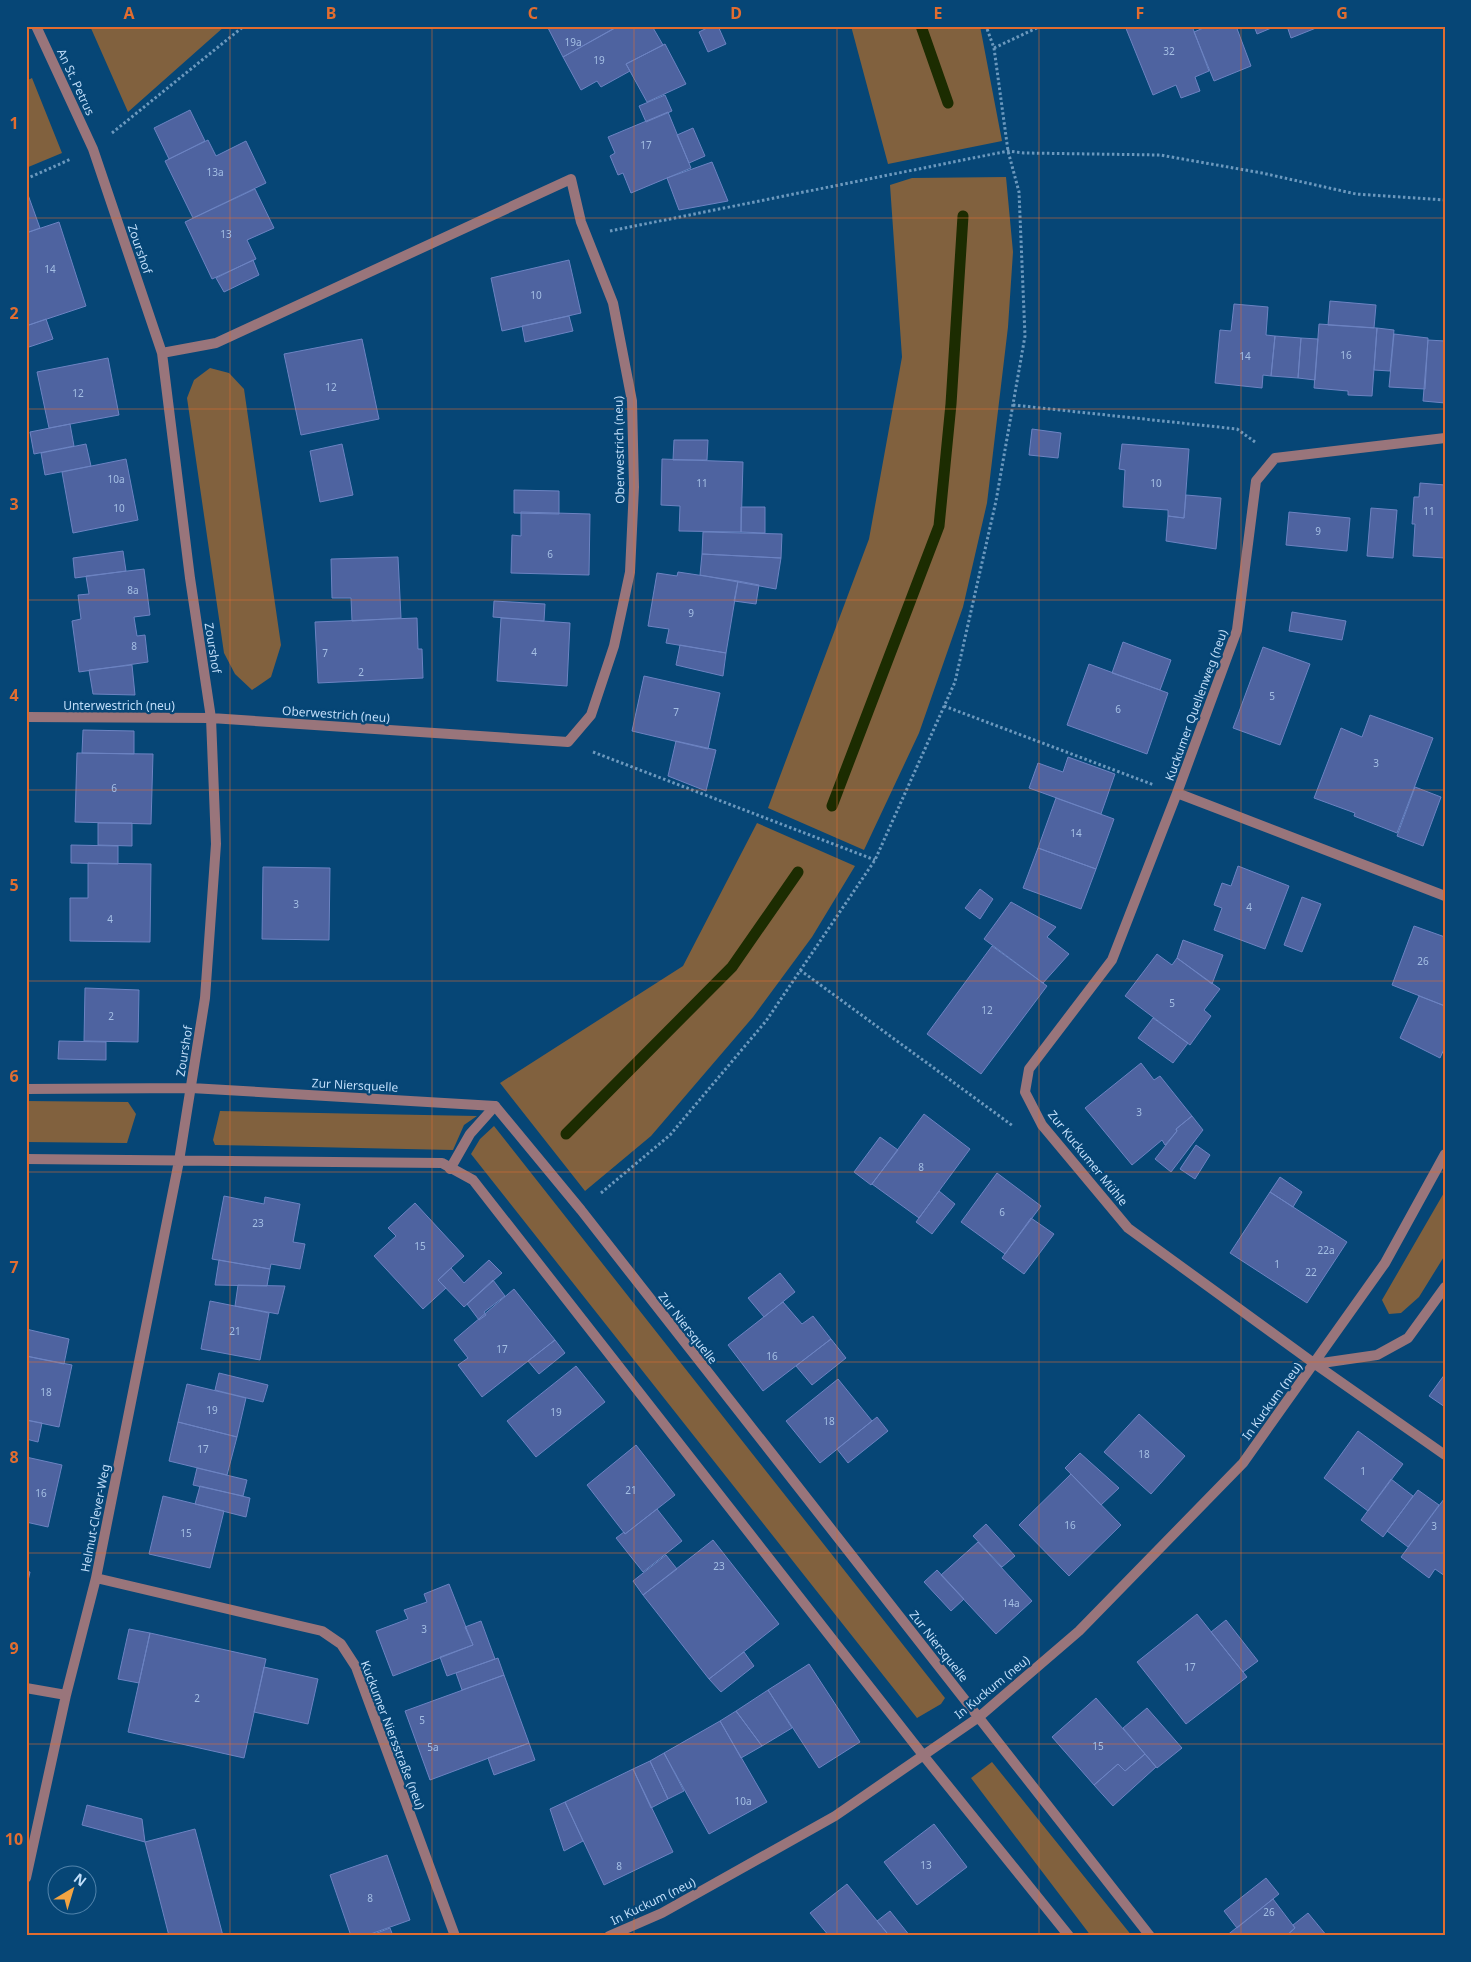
<svg xmlns="http://www.w3.org/2000/svg" width="1471" height="1962" viewBox="0 0 1471 1962" font-family="'Noto Sans',sans-serif">
<rect width="100%" height="100%" fill="#064676"/>
<path fill="#81613e" d="M90,26H225L128,112Z
M851,26H980L1002,141L888,164Z
M32,78L62,153L26,168V81Z
M1006,177L1013,252L1008,327L987,503L963,607L919,733L864,850L768,808L869,539L902,357L890,185L912,178Z
M210,368L229,373L244,389L281,645L271,677L252,690L235,674L224,653L187,398L194,380Z
M757,823L855,866L812,937L753,1017L651,1136L585,1191L500,1083L683,966Z
M26,1101L128,1102L136,1114L127,1143L26,1142Z
M220,1111L477,1116L464,1125L453,1150L215,1145L213,1140Z
M494,1126L945,1698L941,1704L917,1718L471,1154L480,1139Z
M1445,1191V1255L1419,1297L1401,1313L1389,1314L1382,1300Z
M992,1762L1132,1936H1091L971,1778Z"/>
<g fill="none" stroke-linecap="round" stroke-linejoin="round">
<path stroke="#1c2c01" stroke-width="11" d="M921,26L948,103
M832,806L939,526L951,404L963,216
M566,1134L732,967L798,872"/>
</g>
<path fill="#4e63a0" stroke="#6c83c2" d="M547,26H617V27L563,57Z
M652,26L663,45L626,64L630,71L601,87L597,81L581,90L563,57L618,26Z
M711,26H718L726,44L708,52L699,32Z
M1125,26H1192L1209,71L1195,77L1200,91L1181,98L1176,85L1153,95Z
M1208,26H1236L1251,66L1214,81L1194,32Z
M1254,26H1276L1257,34Z
M1287,26H1321L1291,38Z
M665,44L686,84L647,102L626,64Z
M665,95L672,111L646,122L639,106Z
M190,110L205,141L169,159L154,128Z
M668,112L691,168L631,193L623,173L618,175L610,156L615,153L608,137Z
M693,128L705,156L689,163L677,135Z
M208,140L216,156L246,141L266,183L193,218L165,161Z
M712,162L728,201L679,210L667,178Z
M255,189L274,228L247,240L256,259L212,279L185,222Z
M27,192L40,228L26,233V193Z
M59,222L86,306L26,326V233Z
M253,260L259,275L224,292L216,278Z
M569,260L581,313L502,331L491,278Z
M1330,301L1376,305L1374,328L1328,325Z
M1234,304L1268,307L1266,335L1275,336L1271,376L1263,375L1262,388L1215,383L1220,330L1231,331Z
M569,316L573,331L525,342L522,326Z
M46,319L53,339L26,348V326Z
M1319,324L1377,328L1372,396L1348,395V391L1314,388Z
M1377,328L1394,330L1390,371L1374,370Z
M1394,334L1428,338L1425,389L1389,387Z
M1275,336L1301,338L1298,378L1271,376Z
M1301,338L1318,339L1315,380L1298,378Z
M362,339L379,419L301,435L284,354Z
M1428,340L1445,341V403L1423,401Z
M108,358L119,415L49,428L37,372Z
M70,424L74,446L34,454L30,432Z
M1032,429L1061,433L1058,458L1029,455Z
M674,440H708L707,460H673Z
M86,444L91,466L45,475L41,453Z
M342,444L353,495L320,502L310,451Z
M1122,444L1189,449L1184,518L1168,516V510L1123,507L1125,470L1119,469Z
M126,459L138,520L73,533L62,472Z
M662,459L743,462L741,532L679,531L680,506L661,505Z
M1420,483L1445,485V558L1413,556L1415,524H1412L1414,497H1419Z
M514,490L559,491V514L514,513Z
M1186,495L1221,498L1216,549L1166,541L1168,516L1184,518Z
M741,507H765V533L741,532Z
M1371,508L1397,510L1393,558L1367,556Z
M521,512L590,514L589,575L511,573L512,535L521,536Z
M1289,512L1350,518L1347,551L1286,545Z
M703,532L782,534L781,558L702,554Z
M123,551L126,571L75,578L73,558Z
M702,554L781,558L776,589L700,575Z
M398,557L401,618L352,621L351,598H332L331,559Z
M144,569L150,615L134,617L137,636L145,635L148,662L79,672L72,621L81,619L78,595L89,594L86,576Z
M678,572L738,581L726,653L666,643L669,629L648,626L657,573L677,576Z
M738,581L759,585L756,604L734,601Z
M494,601L545,604L544,621L493,617Z
M1292,612L1346,621L1342,640L1289,631Z
M417,618L418,649H422L423,678L318,683L315,622Z
M501,618L570,623L567,686L497,681Z
M1123,642L1171,660L1160,690L1112,673Z
M680,645L726,653L723,676L676,665Z
M1263,647L1310,664L1280,745L1233,728Z
M1089,664L1168,693L1147,754L1067,725Z
M132,665L135,695L93,694L89,670Z
M644,676L720,693L708,749L632,731Z
M1370,715L1433,738L1397,833L1354,816L1355,813L1314,798L1341,728L1362,737Z
M83,730L134,731V754L82,753Z
M676,741L716,750L706,791L668,776Z
M77,753L153,754L151,824L75,822Z
M1068,757L1115,774L1101,814L1029,788L1038,763L1063,772Z
M1415,787L1441,797L1423,846L1397,836Z
M1056,798L1114,819L1096,869L1038,848Z
M98,823H132V846L98,845Z
M71,845L118,846V864L71,863Z
M1038,848L1096,869L1081,909L1023,888Z
M88,863L151,864L150,942L70,941V898H88Z
M1238,866L1289,886L1265,949L1214,930L1222,908L1214,905L1222,883L1231,886Z
M263,867L330,868L329,940L262,939Z
M980,889L993,899L980,919L965,908Z
M1302,897L1321,904L1302,952L1284,945Z
M1011,902L1056,927L1047,937L1069,954L1043,983L984,939Z
M1414,926L1445,937V1006L1392,985Z
M1183,940L1223,955L1212,984L1177,958Z
M992,946L1047,986L981,1074L927,1034Z
M1157,954L1172,965L1177,958L1220,989L1204,1010L1211,1016L1190,1045L1125,996Z
M85,988L139,990L138,1042L84,1041Z
M1419,996L1445,1006V1047L1440,1058L1400,1038Z
M1153,1018L1188,1043L1173,1063L1138,1038Z
M59,1041L106,1042V1060L58,1059Z
M1141,1063L1154,1080L1160,1076L1192,1116L1176,1129L1177,1131L1165,1145L1162,1140L1132,1165L1085,1108Z
M924,1114L970,1149L919,1218L872,1184Z
M1192,1116L1203,1130L1171,1172L1155,1159L1177,1131L1176,1129Z
M880,1137L898,1150L871,1185L854,1172Z
M1196,1145L1210,1155L1195,1179L1180,1169Z
M997,1173L1041,1206L1005,1254L961,1222Z
M1280,1177L1302,1192L1293,1207L1270,1192Z
M939,1191L955,1204L932,1234L916,1222Z
M1270,1192L1347,1242L1307,1303L1230,1253Z
M224,1196L264,1204L265,1197L300,1204L293,1242L305,1244L300,1269L271,1264L270,1269L212,1259Z
M415,1203L464,1256L438,1280L446,1288L423,1309L374,1256L396,1236L388,1228Z
M1031,1218L1054,1234L1024,1274L1002,1258Z
M219,1260L270,1269L267,1286L215,1285Z
M489,1260L502,1273L464,1307L438,1280L451,1268L464,1283Z
M780,1273L795,1292L764,1317L748,1298Z
M493,1280L505,1296L484,1312L486,1315L479,1320L467,1304Z
M238,1285L285,1286L278,1314L235,1306Z
M514,1289L555,1340L482,1397L458,1365L468,1358L454,1340Z
M210,1301L269,1313L260,1360L201,1349Z
M783,1302L802,1324L813,1316L831,1339L763,1391L728,1345Z
M26,1329L69,1339L64,1364L26,1356Z
M831,1339L846,1358L812,1385L796,1366Z
M555,1340L565,1353L539,1374L528,1361Z
M26,1356L72,1365L59,1427L26,1420Z
M576,1366L605,1402L536,1457L507,1421Z
M219,1373L268,1385L263,1402L215,1390Z
M1445,1374V1407L1429,1396Z
M838,1379L872,1421L820,1463L786,1421Z
M187,1384L246,1398L237,1437L178,1422Z
M1139,1414L1185,1456L1151,1494L1104,1452Z
M877,1417L888,1431L848,1463L837,1449Z
M26,1420L42,1423L38,1442L26,1439Z
M178,1422L237,1437L227,1475L169,1461Z
M1358,1431L1403,1464L1368,1511L1324,1478Z
M636,1445L675,1495L625,1534L587,1485Z
M1080,1453L1119,1488L1101,1505L1065,1468Z
M26,1457L62,1465L48,1527L26,1522Z
M197,1468L247,1480L243,1496L193,1485Z
M1071,1474L1121,1525L1069,1576L1019,1525Z
M1391,1479L1413,1496L1383,1537L1361,1520Z
M200,1486L250,1498L246,1517L195,1504Z
M1418,1490L1439,1505L1408,1547L1387,1531Z
M163,1496L224,1511L210,1568L149,1554Z
M1444,1499L1445,1576L1435,1569L1429,1578L1401,1557Z
M657,1509L682,1541L643,1572L616,1538L624,1532L625,1534Z
M986,1524L1015,1556L1002,1567L973,1536Z
M713,1540L779,1624L709,1679L643,1595Z
M978,1542L1032,1601L996,1634L941,1575Z
M666,1555L677,1569L643,1595L633,1581Z
M937,1570L964,1599L951,1611L924,1582Z
M26,1571L30,1572L26,1590Z
M449,1584L473,1645L393,1676L376,1631L408,1619L404,1610L427,1602L424,1594Z
M1197,1614L1247,1677L1186,1724L1137,1662Z
M1226,1620L1258,1661L1243,1672L1211,1632Z
M481,1621L495,1659L447,1676L440,1657L473,1645L465,1627Z
M129,1629L150,1633L139,1683L118,1679Z
M150,1633L266,1659L244,1758L128,1732Z
M744,1652L754,1666L721,1692L709,1679Z
M498,1658L504,1675L462,1690L456,1673Z
M809,1664L860,1742L819,1768L768,1690Z
M264,1667L318,1679L308,1724L254,1712Z
M504,1675L529,1743L430,1780L405,1711Z
M768,1690L792,1728L762,1746L736,1711Z
M1096,1698L1145,1754L1125,1771L1118,1764L1094,1785L1052,1737Z
M1147,1708L1182,1748L1157,1768L1123,1728Z
M736,1711L762,1746L741,1758L720,1721Z
M720,1721L767,1802L709,1834L664,1753Z
M529,1743L535,1760L494,1775L488,1758Z
M664,1753L684,1791L668,1799L650,1761Z
M1145,1754L1156,1767L1113,1806L1094,1785L1118,1764L1125,1771Z
M650,1761L668,1799L651,1808L633,1769Z
M633,1769L673,1852L604,1885L565,1802Z
M565,1802L583,1841L564,1851L550,1809Z
M87,1805L142,1819L145,1842L82,1825Z
M934,1824L967,1867L917,1905L884,1862Z
M195,1829L223,1936H169L145,1842Z
M387,1855L410,1920L365,1936H351L330,1875Z
M1266,1878L1279,1894L1237,1928L1224,1911Z
M847,1884L887,1933L884,1936H829L810,1913Z
M1273,1899L1295,1928L1286,1936H1226Z
M890,1911L910,1936H889L887,1933L877,1921Z
M1308,1913L1327,1936H1286L1295,1928L1293,1925Z
M390,1928L393,1936H369Z"/>
<g fill="none" stroke-linecap="round" stroke-linejoin="round">
<path stroke="#6c99be" stroke-width="3" stroke-dasharray="2.5 2.5" stroke-linecap="butt" d="M994,48L1041,26
M112,133L244,26
M26,179L71,159
M610,231L1008,151L1024,153L1160,155L1262,173L1356,194L1445,200
M1013,405L1237,429L1255,442
M944,706L1154,785
M593,752L875,860
M800,970L1013,1126
M601,1193L670,1135L766,1021L875,860L955,682L996,501L1025,336L1019,192L1008,151L994,48L986,26"/>
<path stroke="#99757b" stroke-width="10" d="M450,1169L470,1134L495,1106"/>
<path stroke="#99757b" stroke-width="10" d="M1445,438L1275,458L1256,481L1237,630L1177,793L1445,896
M26,717L211,718L568,742L591,715L614,646L630,572L634,487L632,401L613,303L581,222L571,179L216,343L162,353
M1177,793L1112,960L1029,1069L1025,1092L1042,1125L1128,1228L1315,1364L1445,1455
M26,1089L191,1088L495,1106L581,1210L1150,1936
M26,1159L442,1163L473,1180L923,1755L1069,1936
M1315,1364L1377,1355L1408,1338L1445,1287
M96,1578L322,1631L341,1644L356,1667L455,1936
M26,1688L66,1695
M26,1878L66,1695L96,1578L179,1161L205,998L216,844L211,718L190,578L162,353L93,149L36,26
M609,1936L662,1913L835,1816L979,1717L1079,1631L1243,1463L1385,1263L1445,1154"/>
</g>
<path fill="none" stroke="#e26d30" stroke-width="1" stroke-opacity="0.55" d="M230,26V1936M432,26V1936M634,26V1936M837,26V1936M1039,26V1936M1241,26V1936M26,218H1445M26,409H1445M26,600H1445M26,790H1445M26,981H1445M26,1172H1445M26,1362H1445M26,1553H1445M26,1744H1445"/>
<g text-anchor="middle" dominant-baseline="central" stroke-width="4.5" stroke-linejoin="round" paint-order="stroke">
<g font-size="10" fill="#a4bfe4">
<text x="573" y="42">19a</text>
<text x="1169" y="51">32</text>
<text x="599" y="60">19</text>
<text x="646" y="145">17</text>
<text x="215" y="172">13a</text>
<text x="226" y="234">13</text>
<text x="50" y="269">14</text>
<text x="536" y="295">10</text>
<text x="1346" y="355">16</text>
<text x="1245" y="356">14</text>
<text x="331" y="387">12</text>
<text x="78" y="393">12</text>
<text x="116" y="479">10a</text>
<text x="702" y="483">11</text>
<text x="1156" y="483">10</text>
<text x="119" y="508">10</text>
<text x="1429" y="511">11</text>
<text x="1318" y="531">9</text>
<text x="550" y="554">6</text>
<text x="133" y="590">8a</text>
<text x="691" y="613">9</text>
<text x="134" y="646">8</text>
<text x="534" y="652">4</text>
<text x="325" y="653">7</text>
<text x="361" y="672">2</text>
<text x="1272" y="696">5</text>
<text x="1118" y="709">6</text>
<text x="676" y="712">7</text>
<text x="1376" y="763">3</text>
<text x="114" y="788">6</text>
<text x="1076" y="833">14</text>
<text x="296" y="904">3</text>
<text x="1249" y="907">4</text>
<text x="110" y="919">4</text>
<text x="1423" y="961">26</text>
<text x="1172" y="1003">5</text>
<text x="987" y="1010">12</text>
<text x="111" y="1016">2</text>
<text x="1139" y="1112">3</text>
<text x="921" y="1167">8</text>
<text x="1002" y="1212">6</text>
<text x="258" y="1223">23</text>
<text x="420" y="1246">15</text>
<text x="1326" y="1250">22a</text>
<text x="1277" y="1264">1</text>
<text x="1311" y="1272">22</text>
<text x="235" y="1331">21</text>
<text x="502" y="1349">17</text>
<text x="772" y="1356">16</text>
<text x="46" y="1392">18</text>
<text x="212" y="1410">19</text>
<text x="556" y="1412">19</text>
<text x="829" y="1421">18</text>
<text x="203" y="1449">17</text>
<text x="1144" y="1454">18</text>
<text x="1363" y="1471">1</text>
<text x="631" y="1490">21</text>
<text x="41" y="1493">16</text>
<text x="1070" y="1525">16</text>
<text x="1434" y="1526">3</text>
<text x="186" y="1533">15</text>
<text x="719" y="1566">23</text>
<text x="1011" y="1603">14a</text>
<text x="424" y="1629">3</text>
<text x="1190" y="1667">17</text>
<text x="197" y="1698">2</text>
<text x="422" y="1720">5</text>
<text x="1098" y="1746">15</text>
<text x="433" y="1747">5a</text>
<text x="743" y="1801">10a</text>
<text x="926" y="1865">13</text>
<text x="619" y="1866">8</text>
<text x="370" y="1898">8</text>
<text x="1269" y="1912">26</text>
</g>
<g font-size="12" fill="#c1defa" stroke="#064676">
<text transform="translate(76 82) rotate(65)">An St. Petrus</text>
<text transform="translate(140 249) rotate(71)">Zourshof</text>
<text transform="translate(619 450) rotate(-91)">Oberwestrich (neu)</text>
<text transform="translate(213 648) rotate(81)">Zourshof</text>
<text x="119" y="705">Unterwestrich (neu)</text>
<text transform="translate(1196 705) rotate(-70)">Kuckumer Quellenweg (neu)</text>
<text transform="translate(336 714) rotate(4)">Oberwestrich (neu)</text>
<text transform="translate(184 1051) rotate(-81)">Zourshof</text>
<text transform="translate(355 1085) rotate(3)">Zur Niersquelle</text>
<text transform="translate(1088 1158) rotate(51)">Zur Kuckumer Mühle</text>
<text transform="translate(688 1328) rotate(52)">Zur Niersquelle</text>
<text transform="translate(1272 1401) rotate(-54)">In Kuckum (neu)</text>
<text transform="translate(95 1518) rotate(-79)">Helmut-Clever-Weg</text>
<text transform="translate(939 1646) rotate(52)">Zur Niersquelle</text>
<text transform="translate(992 1687) rotate(-39)">In Kuckum (neu)</text>
<text transform="translate(393 1735) rotate(69)">Kuckumer Niersstraße (neu)</text>
<text transform="translate(653 1901) rotate(-26)">In Kuckum (neu)</text>
</g>
</g>
<rect width="1471" height="1962" fill="none" stroke="#064676" stroke-width="55"/>
<g transform="translate(72 1890) rotate(38)"><circle r="24" fill="#064676" stroke="#5183ab"/>
<path d="M0-4L9 19L0 12L-9 19Z" fill="#f3a442"/>
<text y="-8" font-size="14" font-weight="bold" text-anchor="middle" fill="#c1defa">N</text>
</g>
<rect x="28" y="28" width="1416" height="1906" fill="none" stroke="#e26d30" stroke-width="2"/>
<g font-size="16" text-anchor="middle" font-weight="bold" fill="#e26d30">
<text x="129" y="19">A</text>
<text x="331" y="19">B</text>
<text x="533" y="19">C</text>
<text x="736" y="19">D</text>
<text x="938" y="19">E</text>
<text x="1140" y="19">F</text>
<text x="1342" y="19">G</text>
<text x="14" y="129">1</text>
<text x="14" y="319">2</text>
<text x="14" y="510">3</text>
<text x="14" y="701">4</text>
<text x="14" y="891">5</text>
<text x="14" y="1082">6</text>
<text x="14" y="1273">7</text>
<text x="14" y="1463">8</text>
<text x="14" y="1654">9</text>
<text x="14" y="1845">10</text>
</g>
</svg>
